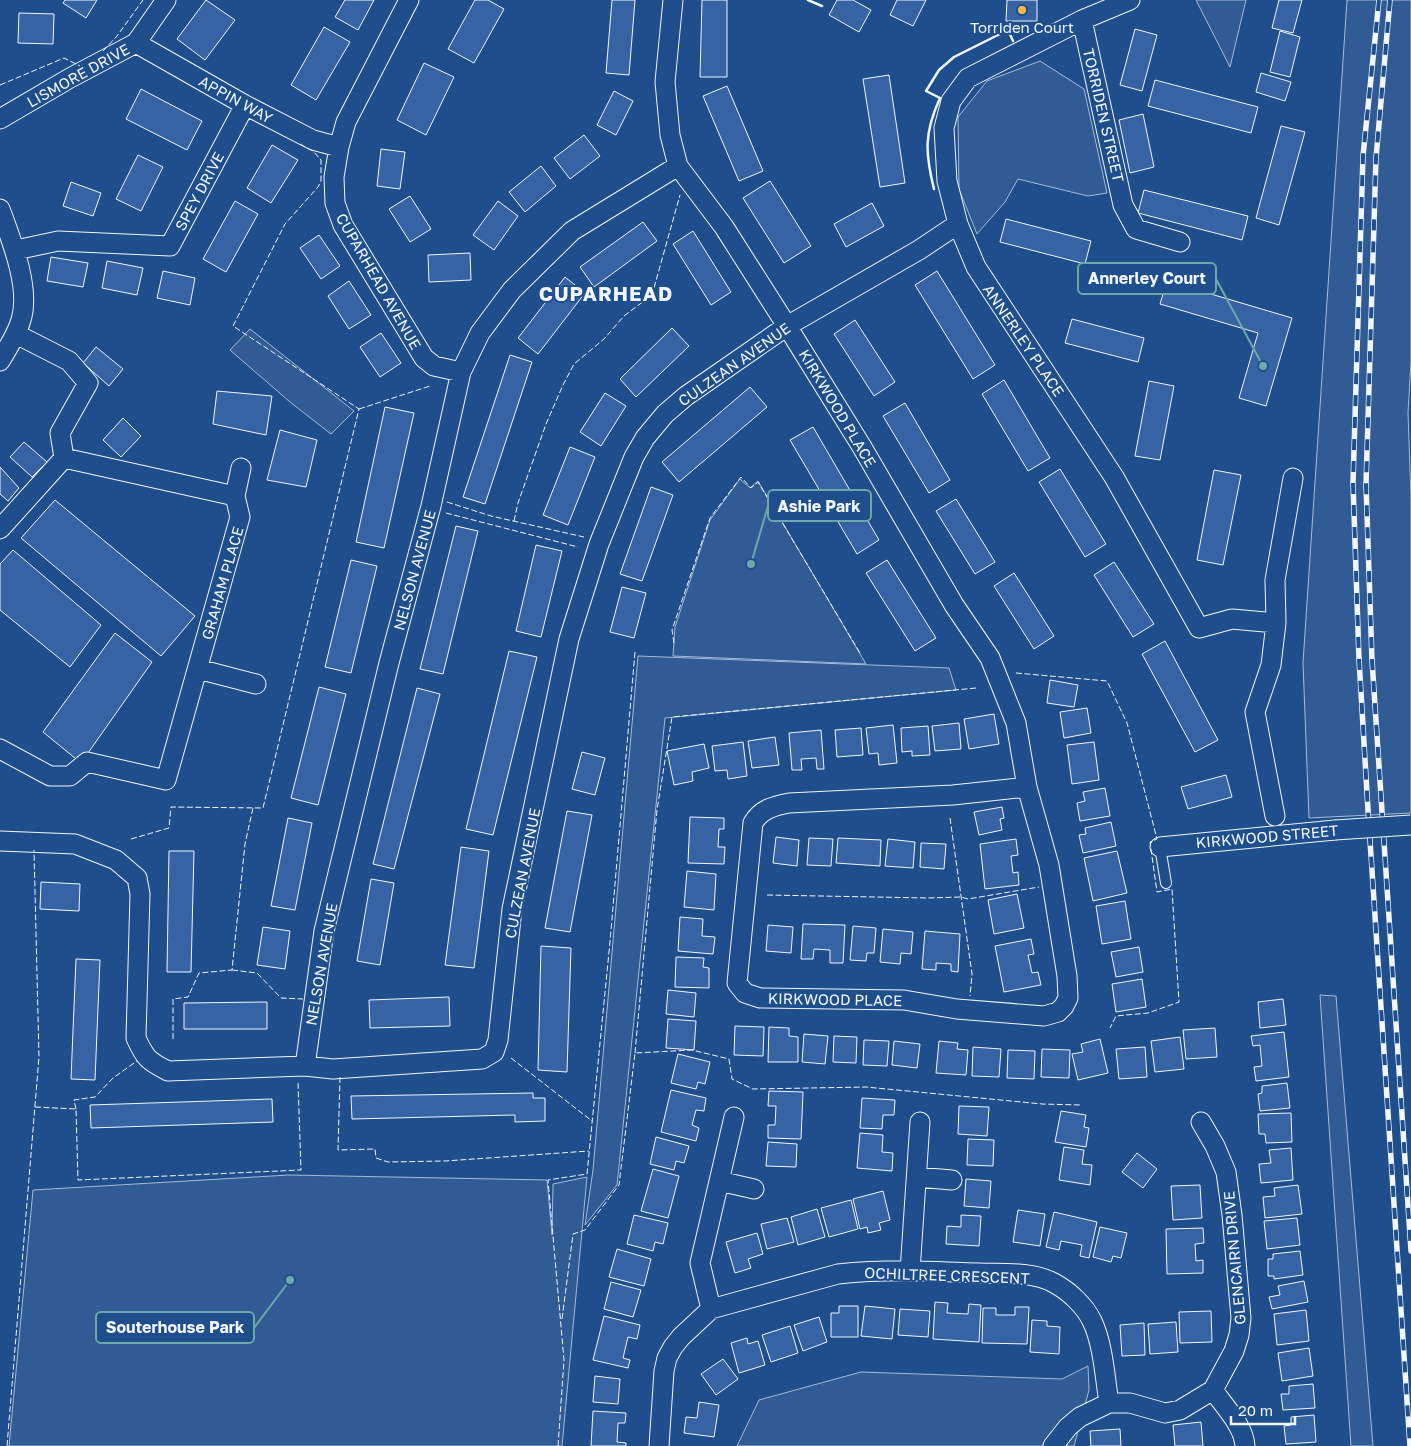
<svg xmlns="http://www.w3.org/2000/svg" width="1411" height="1446" viewBox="0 0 1411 1446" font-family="'Golos Text',sans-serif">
<rect width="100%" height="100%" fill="#1f4e8c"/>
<path fill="#305b95" stroke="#a8bbd7" d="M1196,0H1246L1230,67Z
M1347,0H1411V361L1408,413L1411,499V813L1309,818L1303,663Z
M1040,61L1084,89L1107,193L1088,196L1018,179L1005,202L977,234L959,189L958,117L987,81Z
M250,329L354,411L331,434L290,402L230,350Z
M740,479L750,488L758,481L866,664L673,656L675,627L710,520Z
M638,656L949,668L956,690L665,718L617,1185L585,1225L593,1170Z
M1320,995L1336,996L1373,1446H1351Z
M289,1175L547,1180L552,1235L553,1184L587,1177L562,1446H9L33,1190Z
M1088,1366L1089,1390L1074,1446H737L759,1400L861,1372L1062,1379Z"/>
<path fill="#3563a3" stroke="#f2f6ff" d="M65,0H97L86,18L63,3Z
M206,0L235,20L205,60L177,39Z
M345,0H374L358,30L335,17Z
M475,0H488L504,9L474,63L448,49Z
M612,0H635L629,75L606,73Z
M702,0H727V77H700Z
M837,0H853L871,10L859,32L829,15Z
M897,0H926L913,26L890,15Z
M1007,0H1037V21H1006Z
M1279,0H1302L1293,33L1272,28Z
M19,13L54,14L53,44L18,43Z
M324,27L350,42L316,100L291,85Z
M1135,29L1157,35L1142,91L1120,85Z
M1280,31L1300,37L1290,77L1270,72Z
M424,63L454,77L426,135L397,120Z
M1261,73L1291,82L1285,101L1256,92Z
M889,75L905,183L880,187L863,79Z
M1155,80L1258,107L1251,133L1148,106Z
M727,86L763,171L739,181L703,96Z
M141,89L202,121L187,150L126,119Z
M614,91L633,101L616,135L597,125Z
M1143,114L1154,167L1130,173L1119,120Z
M1281,126L1305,132L1279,225L1256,218Z
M584,135L600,156L570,179L554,158Z
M272,145L298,160L271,203L247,188Z
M381,149L405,152L400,189L377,186Z
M138,155L163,167L141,211L116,199Z
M541,166L556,186L525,212L509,192Z
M770,181L811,246L784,263L743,198Z
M71,182L101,193L93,216L63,206Z
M1144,190L1248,216L1242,240L1138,213Z
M410,196L431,229L410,242L389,209Z
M235,201L258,214L226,272L203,259Z
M498,201L518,216L494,250L473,235Z
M872,203L884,226L846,247L834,224Z
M1006,219L1091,241L1085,264L1000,242Z
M643,222L657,241L594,287L580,267Z
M693,231L731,292L711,305L673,244Z
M319,235L340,266L321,279L300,248Z
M470,253L471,280L429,282L428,255Z
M51,257L88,263L83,287L47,281Z
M107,261L143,268L137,295L102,288Z
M163,271L195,278L190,305L157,298Z
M937,271L995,365L973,379L915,285Z
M565,277L585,293L538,354L518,338Z
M349,281L371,315L349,329L328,296Z
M1167,281L1292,318L1266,406L1239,398L1258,333L1160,304Z
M1072,319L1144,338L1138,362L1065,343Z
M855,320L895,382L874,396L834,334Z
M672,328L689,346L636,397L620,379Z
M381,333L401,363L380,377L360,347Z
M96,347L123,369L109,386L83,363Z
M510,355L532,362L485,504L463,497Z
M1004,380L1050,458L1028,471L982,394Z
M1149,381L1174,386L1160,460L1135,456Z
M750,387L767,407L679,482L662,462Z
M217,391L272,396L266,435L213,424Z
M605,393L626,406L601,446L580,432Z
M905,403L950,480L929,493L883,416Z
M385,407L414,413L384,548L356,542Z
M123,418L141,436L121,457L103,440Z
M813,427L879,540L857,554L790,440Z
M280,430L317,440L306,487L267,480Z
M24,442L47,462L32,477L10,457Z
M570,447L595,457L568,525L543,515Z
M0,467L19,488L8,501L0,494Z
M1060,469L1106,544L1085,557L1039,482Z
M1214,470L1241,475L1223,565L1197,560Z
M651,487L673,495L642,581L620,574Z
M956,499L995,562L975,574L936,511Z
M55,500L195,616L161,656L21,538Z
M456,526L478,531L443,674L420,669Z
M536,545L562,551L541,637L516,631Z
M13,550L101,625L70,667L0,610V564Z
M351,560L377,566L351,673L325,667Z
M887,560L936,638L915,651L866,573Z
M1114,562L1154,624L1133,637L1094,575Z
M1014,573L1054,636L1034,649L994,586Z
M622,587L646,593L634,638L610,632Z
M115,633L152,662L81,763L43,732Z
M1165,641L1218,740L1195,752L1142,654Z
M509,651L537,657L493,835L466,829Z
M1050,680L1078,685L1074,707L1047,703Z
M319,687L346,694L318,805L291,798Z
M417,688L440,694L394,869L373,864Z
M1087,708L1091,733L1064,738L1060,712Z
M994,714L999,744L969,749L964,719Z
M959,723L961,749L935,751L932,726Z
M893,725L897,763L879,765L878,753L869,754L866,728Z
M928,726L930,755L912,756V751L902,752L901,728Z
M861,728L863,755L837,757L835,730Z
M821,730L824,769H817L816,758L801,759L802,770H792L789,733Z
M775,737L779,765L752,768L748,741Z
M743,742L747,776L728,779L727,770L715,771L712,746Z
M1094,742L1099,780L1072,784L1067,745Z
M704,744L709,768L692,772L693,781L674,785L667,751Z
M582,752L605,758L595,795L572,789Z
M1226,775L1232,797L1188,809L1181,787Z
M1105,788L1110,816L1080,821L1077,803L1085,801L1083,792Z
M1002,807L1004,818L1000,819L1002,830L979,835L974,812Z
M567,811L592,815L570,932L545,928Z
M690,817L724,818V829H719L718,847H725L724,864L688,863Z
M288,818L312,823L295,910L271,906Z
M1111,822L1116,846L1083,853L1079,835L1086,834L1085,828Z
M776,837L799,840L797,866L773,863Z
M809,838L833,839L831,866L807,865Z
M838,838L881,840L880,866L836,863Z
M888,839L915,842L913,868L885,866Z
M1016,839L1018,855L1011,856L1013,873L1018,872L1019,885L985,889L980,844Z
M921,843L946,844L944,869L920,867Z
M461,847L489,851L474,968L445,965Z
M169,851H194L191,972H167Z
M1117,851L1127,893L1093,901L1084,858Z
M687,871L716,874L714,910L684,907Z
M371,879L394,883L380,965L357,961Z
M41,882L80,884L79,911L40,909Z
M1017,894L1024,928L994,934L988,900Z
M1125,901L1131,939L1102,944L1096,906Z
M680,917L703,919L702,936L715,937L713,954L678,951Z
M803,924L845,925L843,963H830V950L814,949L813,959H801Z
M768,925L793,927L791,953L766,951Z
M853,926L876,928L874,953H867L866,961L850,960Z
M263,927L290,931L285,969L257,965Z
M883,929L913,932L911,954L901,953L900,964L880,962Z
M925,931L960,934L958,972L951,971V964L936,963V970L922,969Z
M1031,939L1034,954L1028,955L1032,973L1038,972L1041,985L1004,992L995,946Z
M541,946L571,948L567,1072L538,1070Z
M1139,947L1143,972L1116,977L1111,952Z
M676,957L704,958L703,967L709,968V988L675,987Z
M76,959L100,960L95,1080L71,1079Z
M1142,979L1146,1007L1116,1012L1112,984Z
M668,990L696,993L694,1017L666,1014Z
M449,997L450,1026L370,1028L369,1000Z
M1283,999L1286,1025L1260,1028L1258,1002Z
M267,1002V1029H184V1003Z
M668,1019L696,1021L694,1050L666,1048Z
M735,1026L764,1027L763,1056L734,1055Z
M769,1027L789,1028V1036L798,1037V1062H768Z
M1215,1028L1217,1057L1186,1059L1183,1030Z
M1284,1032L1289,1077L1256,1081L1254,1067L1262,1066L1260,1045L1253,1046L1251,1036Z
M804,1034L828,1036L825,1064L802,1062Z
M834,1036L857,1037L856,1063L833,1062Z
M1180,1037L1184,1069L1155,1072L1151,1041Z
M1100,1039L1108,1073L1078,1080L1072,1054L1083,1052L1081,1044Z
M864,1040L889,1041L887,1066L863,1065Z
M894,1041L920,1044L917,1068L892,1065Z
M939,1041L958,1043L957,1049L968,1050L966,1075L936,1073Z
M973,1047L1001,1049L999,1077L972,1076Z
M1145,1047L1147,1077L1119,1079L1116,1049Z
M1042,1049L1070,1050L1069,1078L1041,1077Z
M1008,1050L1035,1051L1034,1079L1007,1078Z
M678,1054L710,1062L705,1084L698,1082L696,1089L671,1083Z
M1287,1083L1290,1108L1260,1111L1258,1094L1262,1093V1086Z
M671,1090L706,1098L704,1111L696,1110L692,1125L699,1128L696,1141L661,1132Z
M769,1091L803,1092L801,1139L768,1138V1125H775L776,1106H768Z
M533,1093V1098H545V1121L515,1122V1115L352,1119L351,1096Z
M862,1098L895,1100L894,1115H883L882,1129L860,1128Z
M272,1099L273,1122L91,1128L90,1105Z
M959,1106L989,1107L987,1136L958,1134Z
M1061,1111L1086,1115L1084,1127L1089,1128L1086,1147L1055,1142Z
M1291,1113L1292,1142L1266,1143L1265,1134H1259L1258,1114Z
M860,1133L883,1135L882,1152L893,1153L892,1171L857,1168Z
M656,1137L689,1146L684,1163L676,1161L674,1170L650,1164Z
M968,1139L994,1140L993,1166L967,1165Z
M768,1142L797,1144L796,1167L766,1166Z
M1064,1147L1084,1150L1082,1164L1092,1165L1090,1185L1059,1180Z
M1291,1148L1293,1180L1261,1183L1259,1164L1271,1163L1269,1150Z
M1137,1153L1157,1169L1143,1188L1122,1172Z
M653,1169L679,1176L668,1218L641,1211Z
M966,1179L991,1181L989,1208L964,1206Z
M1200,1185L1202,1218L1173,1220L1171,1186Z
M1298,1185L1302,1214L1265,1218L1263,1197L1275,1196L1274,1188Z
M883,1191L890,1220L879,1223L881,1230L868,1233L867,1227L860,1229L853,1199Z
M851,1200L858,1229L829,1237L821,1208Z
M817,1209L825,1237L798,1245L791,1217Z
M1018,1210L1045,1214L1040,1246L1013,1242Z
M1054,1212L1097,1222L1089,1258L1080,1256L1082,1245L1061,1241L1059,1250L1046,1247Z
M634,1215L668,1223L663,1244L655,1242L653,1251L627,1244Z
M961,1215L981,1216L979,1246L946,1244L947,1226L961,1227Z
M787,1218L794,1242L767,1249L761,1224Z
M1297,1218L1300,1245L1267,1249L1264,1221Z
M1100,1227L1127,1233L1121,1258L1113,1256L1111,1262L1093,1257Z
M1203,1228L1204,1243L1195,1244L1196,1261L1203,1260V1273L1167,1274L1166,1229Z
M757,1233L763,1254L748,1259L751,1268L735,1273L726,1242Z
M617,1249L651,1259L644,1286L609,1277Z
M1300,1251L1303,1275L1274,1279V1276H1268V1259H1273V1254Z
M1304,1281L1308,1302L1272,1309L1269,1297L1280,1295L1278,1286Z
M611,1282L641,1290L633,1317L604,1309Z
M935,1302L948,1303L947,1313L968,1314L969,1304L981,1305L979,1342L933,1339Z
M839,1306H858V1337H831V1313H839Z
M865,1306L895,1309L892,1339L861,1336Z
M1015,1307H1029L1027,1344L982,1343L983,1308H996V1315H1015Z
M900,1309L930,1311L928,1337L898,1335Z
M1306,1310L1309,1341L1277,1345L1274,1314Z
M1211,1311L1212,1342L1180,1343L1179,1312Z
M604,1316L640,1325L637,1339L628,1337L623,1358L630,1360L628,1368L593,1360Z
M819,1317L827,1342L803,1351L794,1325Z
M1032,1320L1047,1321V1326L1060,1327L1059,1354L1030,1352Z
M1176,1322L1178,1352L1150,1354L1148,1324Z
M1144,1323L1145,1355L1122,1356L1120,1325Z
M790,1326L798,1353L771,1362L762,1335Z
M747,1338L748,1344L758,1341L765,1365L739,1373L731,1343Z
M1309,1348L1313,1376L1282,1381L1278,1353Z
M723,1359L738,1379L716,1395L701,1374Z
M595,1376L620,1379L618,1404L593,1402Z
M1313,1384L1315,1408L1283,1410L1281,1394H1289V1386Z
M699,1402L719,1405L714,1437L684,1433L686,1417L697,1418Z
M593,1411L626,1413L625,1423H618L617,1442L626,1443V1446H591Z
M1314,1415L1316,1442L1286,1444L1284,1426L1291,1425V1417Z
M1201,1422L1203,1446H1175L1173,1425Z
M1120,1429L1121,1446H1091L1090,1431Z"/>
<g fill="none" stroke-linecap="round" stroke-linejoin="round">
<defs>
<path id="service" d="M1160,847L1166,883"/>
<path id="minor" d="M409,0L346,122L339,147L334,177L335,203L343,225L424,358L434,366L461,372
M673,0L665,82L670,135L678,166L724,227L787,326L862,447L954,605L990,658L1016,723L1027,787L1049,865L1067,976L1068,998L1064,1006L1058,1012L1044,1016L957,1009L904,1000L760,998L745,993L737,983L753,823C761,809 774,806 789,803L953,795L1027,787
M1130,0L1082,20L1123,205L1136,229L1180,242
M1082,20L968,78L951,101L944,128L947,181L958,224L976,267L1114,477L1199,628L1232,619L1276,623
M136,43L245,105L313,140L339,147
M0,119L70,78L136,43L166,0
M0,209C11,239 31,288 21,320C17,334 8,348 0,361
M16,250L58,241L170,246L245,105
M64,458L235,496
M0,529L64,458L60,433L88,383L69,361L16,334
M198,669L256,684
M0,749L50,776H70L87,762L166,780L240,517L235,496L241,468
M1275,816L1255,712L1271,665L1276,623L1275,580L1293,478
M0,841L75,844L93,851L116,860L137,878L140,894L136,1038C145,1058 148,1061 168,1071L305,1066L333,1069L482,1059L494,1052L498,1040L512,909L569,639L599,544L634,457L645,438L665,414L686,396L787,326L919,250L958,224
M1160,847L1335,830
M305,1066L324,931L389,663L431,506L461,372L480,333L512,290L572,231L678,166
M917,1177L952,1180
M719,1181L754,1189
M910,1271L920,1122
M711,1309L700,1263L734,1117
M1213,1390C1224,1406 1244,1426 1245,1446
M659,1446L664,1371L667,1358L673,1347L681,1337L711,1309L838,1274C885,1269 932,1271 979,1273C1004,1274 1032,1271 1054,1283C1069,1291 1085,1306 1092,1321C1103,1343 1105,1378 1109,1403
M1053,1446L1068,1427L1080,1417L1109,1403H1130L1165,1413L1180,1410L1213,1390L1234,1351L1239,1335L1241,1318L1232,1215L1226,1172L1215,1146L1201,1122"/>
</defs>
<use href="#service" stroke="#f2f6ff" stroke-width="12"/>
<use href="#minor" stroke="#f2f6ff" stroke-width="21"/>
<use href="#service" stroke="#1f4e8c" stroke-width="10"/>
<use href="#minor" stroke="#1f4e8c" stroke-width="19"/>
<defs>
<path id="rail" d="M1379,0L1363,156L1353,483L1359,659L1368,810L1410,1446
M1390,0L1376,158L1366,485L1372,660L1411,1251"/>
</defs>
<use href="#rail" stroke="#f2f6ff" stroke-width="5.5"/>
<use href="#rail" stroke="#1f4e8c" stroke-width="4" stroke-dasharray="11" stroke-linecap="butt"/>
<defs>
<path id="minor-bridge" d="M1335,830L1411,825"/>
</defs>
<use href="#minor-bridge" stroke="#f2f6ff" stroke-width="21" stroke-linecap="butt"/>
<use href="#minor-bridge" stroke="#1f4e8c" stroke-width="19"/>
<path stroke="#f2f6ff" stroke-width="1" stroke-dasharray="6 2.5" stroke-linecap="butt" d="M103,51L117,36L143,0
M0,85L64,58L80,66
M359,409L430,386
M447,502L491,516L584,537
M446,513L578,547
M514,521L518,503L546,424L563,385L574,364L604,339L624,316L652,295L680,195
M674,643L672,630L710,518L741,477L751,488L758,482L860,653
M1016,673L1107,681L1127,723L1157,839L1150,842L1157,892L1172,889L1179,1002L1148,1013L1116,1016L1110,1028
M950,818L972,974L970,996
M131,839L169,828L171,807L263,808L359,409L233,326L285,224L318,187L321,181V160L313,151L300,144
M767,895L928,898L961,897L968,899L1039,887
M232,970L257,973L281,998L303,999
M173,1039V999L188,997L199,973L232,970L245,844L253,808
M635,1053L657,810L672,717L976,688
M511,1058L592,1121
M340,1077L338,1150L375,1149L376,1158L388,1162L445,1161L589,1151
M35,1107L76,1109L78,1180L301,1170L298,1082
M76,1109L74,1100L95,1097L113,1078L137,1061
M562,1319L573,1234L585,1230L619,1185L635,1053L692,1050L729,1059L732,1079L753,1089L866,1087L1042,1104L1081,1105
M7,1446L39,1057L34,850
M558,1446L564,1360L548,1180L587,1174L610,942L635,652"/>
<path stroke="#f2f6ff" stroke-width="2.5" d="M808,0L822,6
M934,189C925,153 924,133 940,98L926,91L939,70L954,57L1008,30L1013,41"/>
</g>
<circle fill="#ffb74d" stroke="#1f4e8c" stroke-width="2" cx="1022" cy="10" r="5"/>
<g text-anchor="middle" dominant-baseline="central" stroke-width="4" stroke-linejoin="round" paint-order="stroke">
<g font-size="15" fill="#f2f6ff" stroke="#1f4e8c">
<text x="1022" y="27">Torriden Court</text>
</g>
<g font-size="15" fill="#f2f6ff" stroke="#1f4e8c">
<text transform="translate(78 75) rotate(-29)">LISMORE DRIVE</text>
<text transform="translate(236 99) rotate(29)">APPIN WAY</text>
<text transform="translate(1104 115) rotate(77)">TORRIDEN STREET</text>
<text transform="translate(199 191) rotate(-62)">SPEY DRIVE</text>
<text transform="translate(379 281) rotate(60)">CUPARHEAD AVENUE</text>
<text transform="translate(1024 340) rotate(56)">ANNERLEY PLACE</text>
<text transform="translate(734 364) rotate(-35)">CULZEAN AVENUE</text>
<text transform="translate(838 408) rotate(59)">KIRKWOOD PLACE</text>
<text transform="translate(414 570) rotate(-75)">NELSON AVENUE</text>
<text transform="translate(222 583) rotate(-74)">GRAHAM PLACE</text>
<text transform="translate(1267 836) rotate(-5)">KIRKWOOD STREET</text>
<text transform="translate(522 873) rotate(-79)">CULZEAN AVENUE</text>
<text transform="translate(321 964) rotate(-80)">NELSON AVENUE</text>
<text transform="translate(835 999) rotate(1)">KIRKWOOD PLACE</text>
<text transform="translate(1234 1258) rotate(-95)">GLENCAIRN DRIVE</text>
<text transform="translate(947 1275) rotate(2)">OCHILTREE CRESCENT</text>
</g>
<g font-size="20" font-weight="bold" letter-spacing="1" fill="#f2f6ff" stroke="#1f4e8c">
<text x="606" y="293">CUPARHEAD</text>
</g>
</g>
<path fill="none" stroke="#6aa9a8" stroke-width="2" d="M1263 366L1216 279M751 564L768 506M290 1280L254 1328"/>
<g fill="#6aa9a8" stroke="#1f4e8c" stroke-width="2">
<circle cx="1263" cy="366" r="5"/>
<circle cx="751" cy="564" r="5"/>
<circle cx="290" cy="1280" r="5"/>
</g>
<g fill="#1f4e8c" stroke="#6aa9a8" stroke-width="2">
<rect x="1078" y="263" width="138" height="31" rx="5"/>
<rect x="768" y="490" width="103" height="31" rx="5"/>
<rect x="96" y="1312" width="158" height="31" rx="5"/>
</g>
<g font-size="16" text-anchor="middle" font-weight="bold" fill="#f2f6ff">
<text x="1147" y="284">Annerley Court</text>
<text x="819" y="512">Ashie Park</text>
<text x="175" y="1333">Souterhouse Park</text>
</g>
<path d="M1231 1416v8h64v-8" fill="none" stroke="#f2f6ff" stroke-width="2.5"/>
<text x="1238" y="1416" font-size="15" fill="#f2f6ff" stroke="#1f4e8c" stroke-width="4" paint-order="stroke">20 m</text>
</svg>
